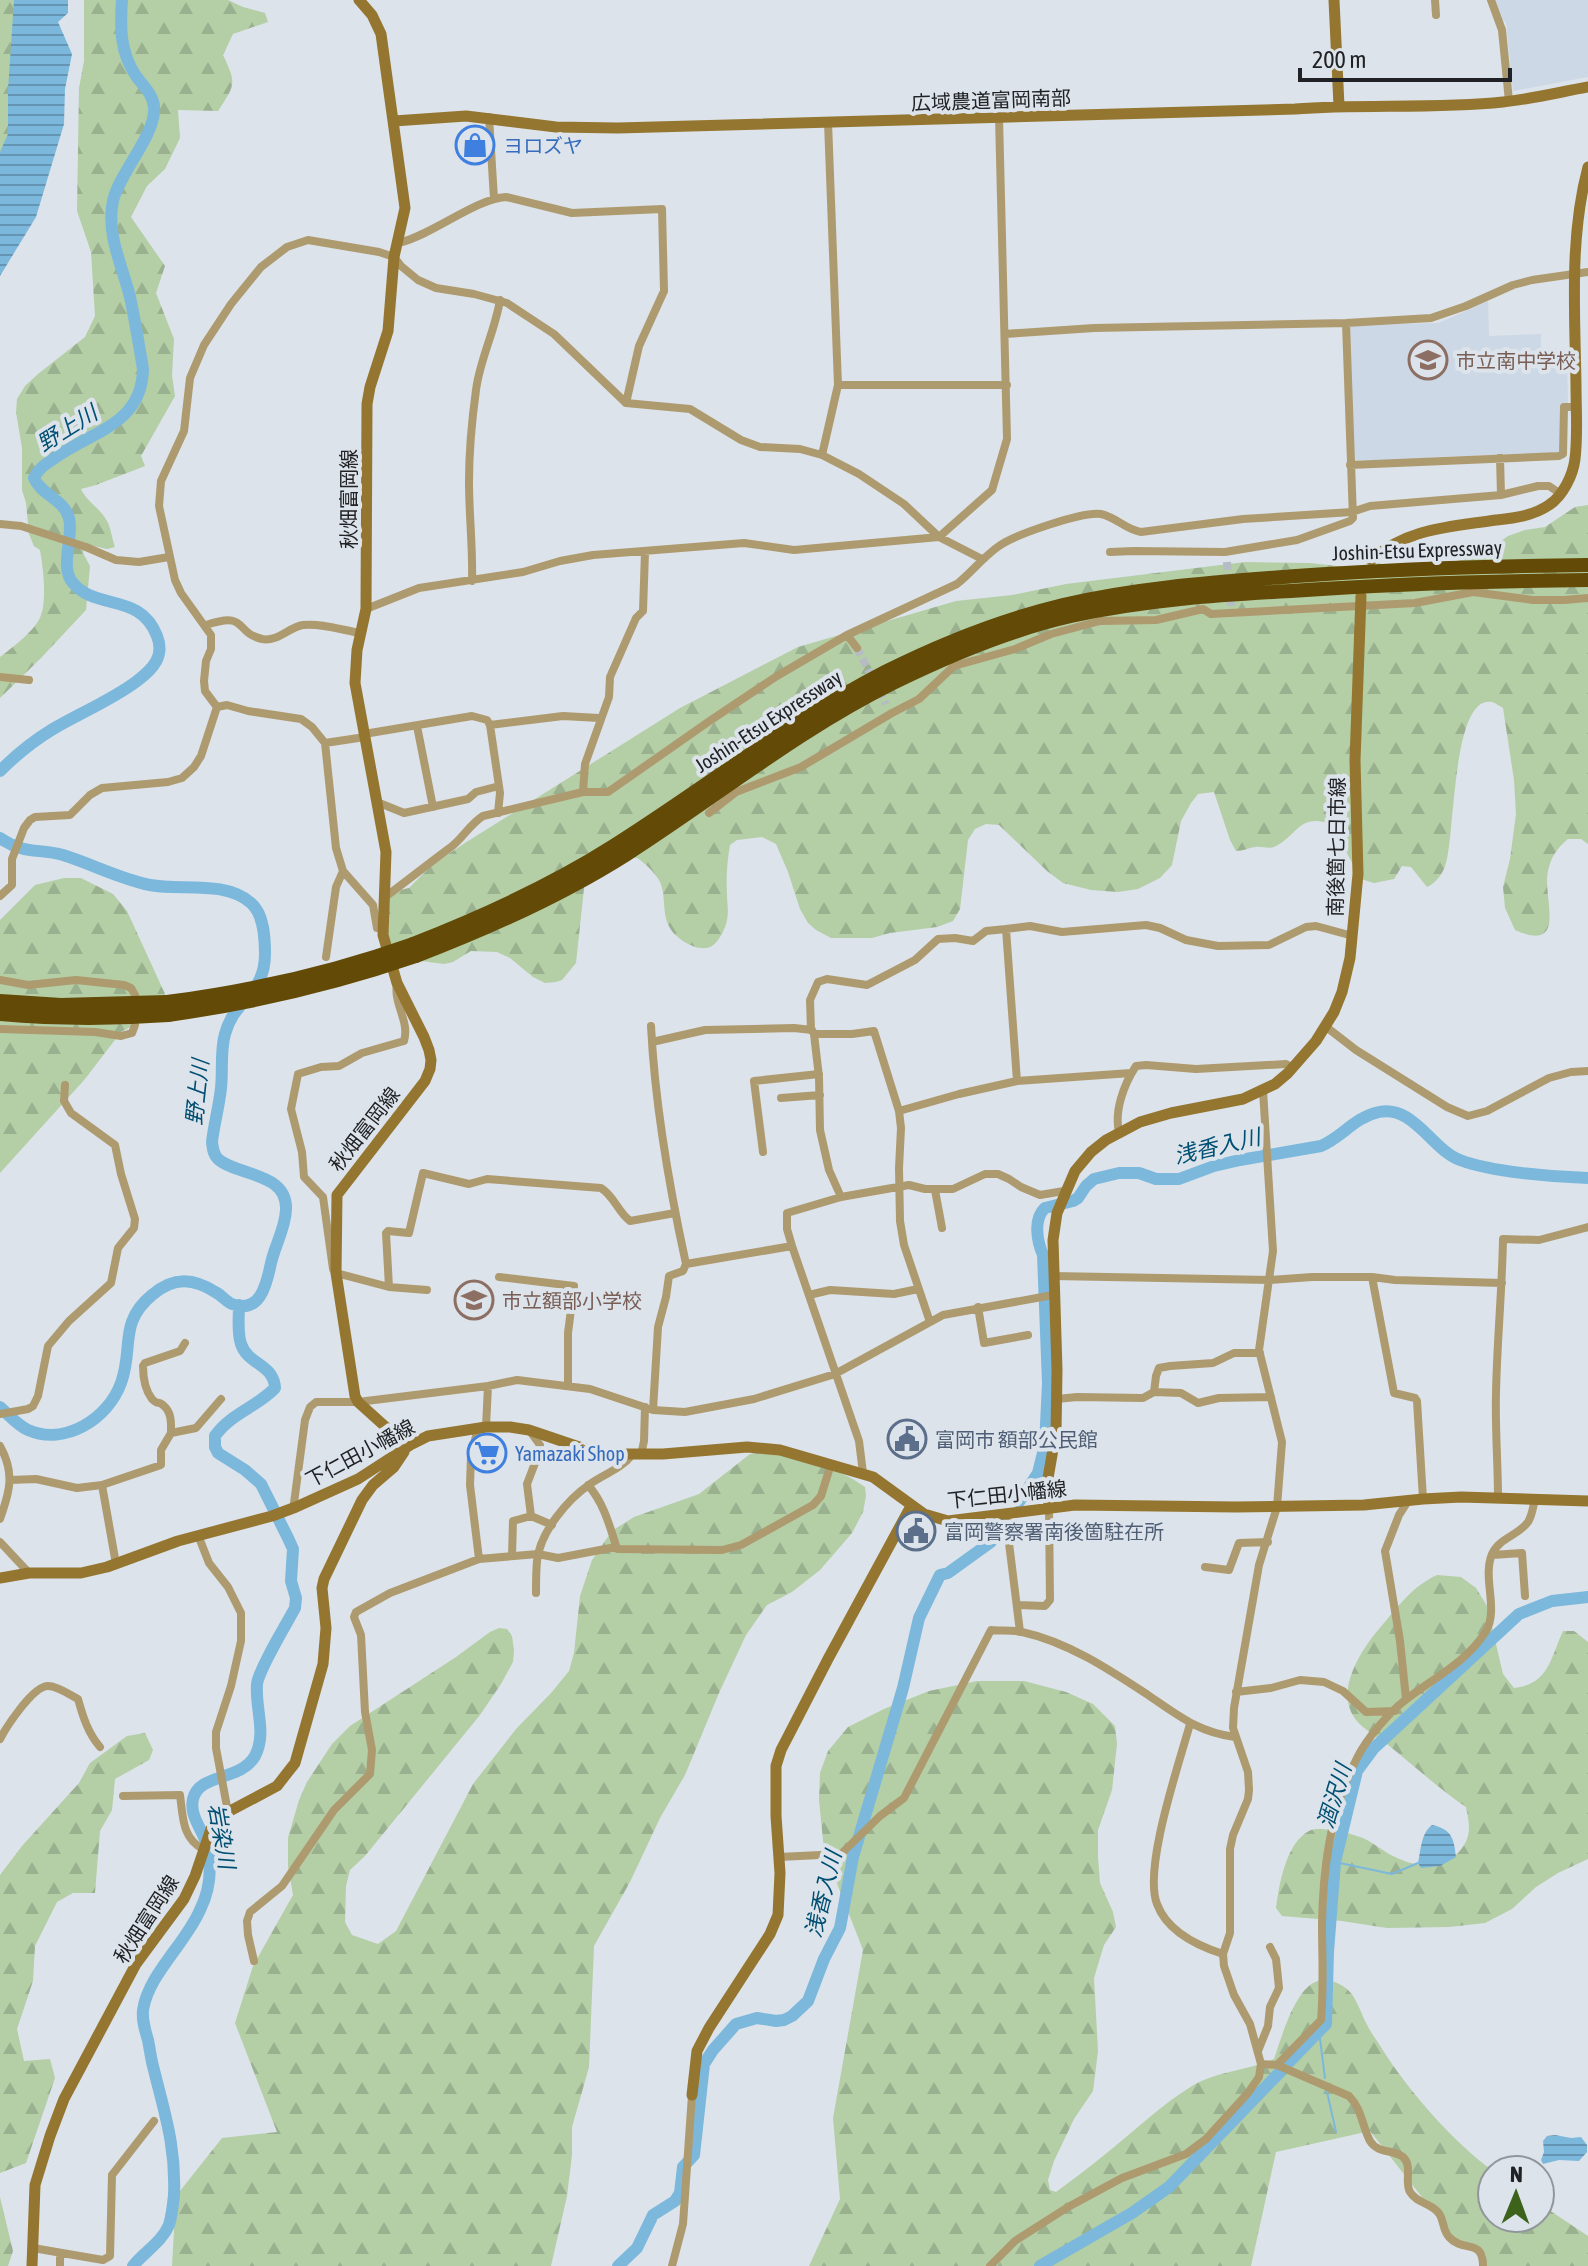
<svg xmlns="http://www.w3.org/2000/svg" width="1588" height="2266" viewBox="0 0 1588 2266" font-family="'Asap Condensed','Noto Sans JP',sans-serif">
<defs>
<pattern id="forest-firs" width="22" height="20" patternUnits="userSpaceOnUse" patternTransform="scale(2)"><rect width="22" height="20" fill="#b4cea6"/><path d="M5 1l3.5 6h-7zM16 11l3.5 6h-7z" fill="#9ab18f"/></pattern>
<pattern id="water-rules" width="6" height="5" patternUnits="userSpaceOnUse" patternTransform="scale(2)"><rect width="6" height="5" fill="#7cb8dc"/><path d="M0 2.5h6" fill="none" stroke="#6595b2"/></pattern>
</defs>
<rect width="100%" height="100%" fill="#dce3ea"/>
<path fill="#ccd8e5" d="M1493,0H1588V77L1513,91L1506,22L1502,20Z
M1488,301L1489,336L1541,334V348L1567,349L1568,403L1561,404L1559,453L1434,457L1406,461L1354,460L1348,325L1439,323Z"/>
<path fill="url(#forest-firs)" d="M0,0H56L0,192Z
M84,0H228L243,7L265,13L268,22L233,34L223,55C237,84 235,85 218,111L178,110L180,138L165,169L147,186L131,217L165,266L156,293L174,339L172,375L175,396L141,456L145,466L96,485L81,489C87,502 100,508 107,521C111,528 112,539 115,547L107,549L85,544L83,553L90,566L86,610L41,658L0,698V657C12,648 37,629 41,615C47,598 43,567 40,550L34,546L29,534L26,503L22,490V448L16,412L17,399L25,386L38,374L85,337L95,316L91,252L77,211L79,88L84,61Z
M1588,505V844L1581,839H1568C1557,848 1551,857 1548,871C1542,896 1569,954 1515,930L1505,908L1503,887L1510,859L1516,814L1514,780L1503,708C1499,706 1496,703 1492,702C1450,694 1456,845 1444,869C1440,877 1435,883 1427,887L1411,867L1402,866L1394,879L1374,883L1361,879L1331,824C1298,813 1298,836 1274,847C1268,849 1262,846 1255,847C1248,848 1243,851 1236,851L1230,840L1214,792L1198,794L1191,803L1181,821L1172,865L1160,878L1138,889L1118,892L1091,890L1063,883L1047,871L999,825L986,824L975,829L968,840L960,909L953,921L937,927L890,933L872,938H831L816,930L808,923L800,909L788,872L776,844L762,837L737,840L730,845C727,862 726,878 727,895C727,903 729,911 727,920C726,927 719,942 712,946C699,954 676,939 670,928C661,913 667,895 659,880C654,872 645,863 637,858L623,857L585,879L576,963L562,980L556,982L545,983L533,977L510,958L497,952L471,951L453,962L444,964L413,960L387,943L379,922L392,892L409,888L432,865L465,843L680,708L798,647L956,601L1012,595L1066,584L1245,562L1310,563L1346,567L1380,563L1390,576L1427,573L1489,549L1508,536L1525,530L1545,527L1575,507Z
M64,878H81L113,894L127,911L165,994L158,1012L121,1032L85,1079L0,1173V920L35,885Z
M771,1451C802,1461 838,1467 865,1487L866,1496L863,1512L852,1533L820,1570L792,1592L767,1605L746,1635L719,1693L685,1775L660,1818L630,1882L594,1946L589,2067L572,2127V2155L567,2196L551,2266H172L176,2196L222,2138L277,2132L235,2023L253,1966L293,1895L288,1866V1838L299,1800L307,1782L332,1744L350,1726L456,1657L490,1632L499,1628L507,1629L512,1636L514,1650L513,1662L501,1684L480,1715L365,1856L350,1870L346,1886L345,1922L352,1935L378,1944L396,1931L473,1784L516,1729L552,1692L569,1671L574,1653L580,1596L592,1560L607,1538L615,1529L634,1517L699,1494L750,1454Z
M1437,1575L1461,1577L1476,1588L1487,1606L1503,1674L1514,1688C1549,1684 1550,1659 1563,1631H1574L1588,1642V1859L1558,1873L1536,1887L1512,1909L1485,1923L1449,1927L1387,1928L1342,1921L1282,1916L1276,1908C1279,1885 1286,1843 1309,1831C1319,1825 1352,1834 1363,1838C1374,1843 1384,1852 1395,1857C1415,1867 1442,1870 1458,1853C1472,1838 1470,1826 1466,1807C1442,1791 1420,1771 1398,1753C1387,1743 1374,1736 1363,1727C1330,1700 1357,1655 1379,1629C1397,1608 1411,1587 1437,1575Z
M977,1681H1024L1066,1692L1093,1704L1115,1726L1117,1744L1112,1790L1098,1830V1857L1100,1883L1113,1912L1116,1927L1104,1945L1094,1978L1098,2051L1093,2091L1074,2119L1054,2161L1048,2180L1050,2190L1056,2192C1076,2177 1095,2163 1114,2147C1140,2126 1164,2103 1192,2086C1218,2071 1247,2071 1274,2059C1281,2039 1295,1987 1318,1981C1328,1978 1339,1983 1347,1989C1356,1997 1360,2010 1365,2021C1370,2032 1378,2042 1384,2052C1408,2090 1456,2145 1492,2170V2218H1540V2204L1588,2236V2266H1485L1486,2255L1480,2248L1455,2239L1370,2131L1276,2152L1251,2266H809L840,2199L833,2118L863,1950L824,1850L819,1800L820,1773L828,1751L848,1727L884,1709L929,1691Z
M145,1733L153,1750L149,1760L115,1779L112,1810L100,1831L95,1893H73L57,1902L35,1946L33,1981L17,2029L24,2061L50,2059L55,2078L26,2163L0,2173V1875L22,1846L79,1783L90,1763L127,1736Z
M0,2197L13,2251L8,2266H0Z"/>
<path fill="url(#water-rules)" d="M14,0H68V13L58,22L72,54L65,89L64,124L36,217L0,276V152L8,134V90Z
M1432,1825C1452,1829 1454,1839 1456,1857L1440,1866L1421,1868L1418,1863C1421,1850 1421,1833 1432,1825Z
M1555,2135L1571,2138L1581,2137L1587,2145V2152L1579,2161L1559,2160L1543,2164L1541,2160L1544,2152L1543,2141L1547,2136Z"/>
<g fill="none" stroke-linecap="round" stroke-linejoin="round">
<path stroke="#7cb8dc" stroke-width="2" d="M1335,1862L1392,1874L1418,1863
M1319,2031L1325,2078
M1327,2092L1336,2132"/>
<path stroke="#7cb8dc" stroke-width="12" d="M0,771C16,755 33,741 53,729C80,713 112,700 137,681C153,669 165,656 157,636C140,592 96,611 73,583C59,567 74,538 69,518C64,499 41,495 34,478C40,466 47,464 56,457C93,431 142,424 143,369C139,345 135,320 130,297C122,265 106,234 113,201C118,175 157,133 154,107C153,94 143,86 136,76C120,52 120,28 122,0
M0,838C25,855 38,848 63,855C92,864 120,879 150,885C181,891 225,880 251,903C264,914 265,938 265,954C265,995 234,999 225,1034C220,1051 223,1071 221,1088C219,1107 214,1124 212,1142C213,1149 213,1154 218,1159C237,1176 288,1172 286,1210C285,1229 275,1245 271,1263C267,1282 261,1315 232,1304C227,1302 222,1296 217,1293C194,1278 174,1276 152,1295C118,1323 134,1348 121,1383C108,1419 65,1446 28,1430C17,1425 9,1415 0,1407
M1019,1502L1038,1473L1045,1445L1048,1383L1043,1255C1037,1241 1033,1219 1045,1208L1073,1201L1078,1198L1086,1186L1094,1179L1119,1173H1139L1156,1179H1179L1214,1166L1240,1160L1321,1146C1342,1137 1355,1117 1379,1112C1414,1105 1431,1149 1460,1160C1491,1172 1554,1177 1588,1178
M1288,2063L1326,2024L1328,1952L1335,1862L1357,1771L1374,1748L1519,1614L1552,1601L1588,1597
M133,2266C144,2252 162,2242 169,2225C172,2215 173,2205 174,2195C176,2147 165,2115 154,2070C151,2060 150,2050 148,2040C145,2030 142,2021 143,2010C148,1975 186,1943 200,1910C210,1890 212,1867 207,1845C203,1830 189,1816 193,1799C199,1773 241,1781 255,1756C267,1733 255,1709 257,1684C259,1669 286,1625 295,1608L296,1598L291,1581L293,1549L288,1538L261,1484L245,1470L218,1453L215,1447V1436C230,1414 257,1407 275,1388C274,1364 248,1365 241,1344C237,1332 239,1317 239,1305
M618,2266L637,2248L653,2215L675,2201L680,2193L683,2167L694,2155L704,2064L713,2050L736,2024L757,2018L776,2021L784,2020L792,2016L808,2001L824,1959L840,1928L853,1857L903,1688L919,1618L940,1575L948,1573L991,1542L1003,1524
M1040,2266L1132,2213L1169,2187L1283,2069"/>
<path stroke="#b6bcc3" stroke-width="8" stroke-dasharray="8 4" stroke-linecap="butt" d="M1227,562L1231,607
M857,648L886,704"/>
<path stroke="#ae9a6f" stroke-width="8" d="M1435,0L1436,15
M1491,0L1502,30L1509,101
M489,117L494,199
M399,243C434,234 475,199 506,197L572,213L662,209L664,291L639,346L626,403
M1005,334L1094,328L1346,323L1431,318L1466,306L1513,285L1532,280L1588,272
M838,385H1007
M822,455L838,385L828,122
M1500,458L1501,495
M1350,465L1559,456L1563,454L1564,407H1576
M0,524L21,526L86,547L116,560L139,562L169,557
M1110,552L1134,551L1225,552L1297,540L1350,521L1353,518L1346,323
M472,581C473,548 469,515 469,482C469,452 472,419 476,390C480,359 495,331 500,300
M366,609L419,588L523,572L560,561L593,555L744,543L794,550L939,537L992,490L1007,439L999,117
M206,625C249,611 233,632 262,639C278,642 289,627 303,625C321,623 342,630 360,633
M847,635L857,648
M0,677L29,680
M217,707L205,691L204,681L206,661L211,649V635L181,593L175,580L159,506L161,481L184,431L190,378L204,345L231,304L261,267L287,247L308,240L379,252L394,257L401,266L418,280L436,288L474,294L507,303L554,334L626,403L690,409L741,440L760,447L800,449L822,455L859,474L904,504L939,537L982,559
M217,707L227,705L248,711L301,719L312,727L325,743L336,848L343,871L373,905L377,928H383
M490,725L563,716L599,718
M417,726L433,807
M364,734L472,716L487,720L490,725L500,793L498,813
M325,743L365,737
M583,792L585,764L609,697L610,677L636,618L643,611L645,552
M377,802L404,813L468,799L476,792L499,786
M709,813L736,792L801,767L892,713L919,699L954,666L1015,649L1051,634L1100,621L1156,620L1203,609L1211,614L1415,603L1473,592L1533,600H1564L1588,598
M0,896L12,885V859L24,828L30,820L35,817L70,815L90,795L102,788L168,782L182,778L194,767L201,756L217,707
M385,897C407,881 429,863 451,847C463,838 470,824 483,816L583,792H608L711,720L777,676L847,635L957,584C972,572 983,557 999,546C1014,535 1083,511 1101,514C1116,517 1126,530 1141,532L1243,519L1352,512L1370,506L1501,495L1538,486H1549L1561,494
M326,957L336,887L343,871
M0,980L28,985L76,980L124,985L131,988L135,995
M397,983C393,1004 410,1021 404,1041L362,1053L339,1066L321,1067L298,1074L291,1109L302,1152L304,1177L323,1197L333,1269L336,1273L389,1287L427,1290
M651,1026C655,1106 669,1186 686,1264
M1325,1026L1356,1050L1447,1107L1468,1116L1487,1111L1549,1078L1571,1072L1588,1071
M0,1029L95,1032L121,1036L132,1033L135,1025
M811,1030L810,1000L818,982L827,979L867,985L915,960L938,939L955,938L973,941L986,931L1006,929
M814,1034L819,1077L820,1130L829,1170L841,1197
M652,1042L705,1030L794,1028L812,1030L814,1034H852L874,1031L899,1111L901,1128L899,1168L900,1221L904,1245L930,1322
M1017,1081L1006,929L1030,926L1062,932L1146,925L1160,928L1186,940L1218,946L1269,945L1306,927L1316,926L1353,936
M781,1098L820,1095
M899,1111L959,1094L1017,1081L1131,1073
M1119,1132C1114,1111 1124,1084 1136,1066L1146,1065L1196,1069L1286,1064L1293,1068
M763,1152L754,1081L819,1074
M935,1190L942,1228
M1053,1276L1270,1280L1312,1277H1372L1395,1280L1502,1283
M499,1277L574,1286L568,1333V1385
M1372,1277L1394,1393L1415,1398L1417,1401L1423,1499
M389,1287L386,1233L388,1231L409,1233L423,1173L469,1184L487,1179L601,1188C614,1196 618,1212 630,1221L675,1213
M809,1295L830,1290L894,1294L918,1289
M978,1307L984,1343L1028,1335
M1154,1392L1181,1393L1198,1403L1219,1398L1271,1397
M1057,1399L1077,1397L1143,1398L1154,1392L1156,1376L1159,1368L1170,1366L1213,1363L1234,1353H1260
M653,1410L658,1327L666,1297L669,1276L683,1271L686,1264L792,1246
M0,1414L28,1409L33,1406L38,1396L48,1346L69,1321L111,1283L118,1248L134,1228L135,1219L121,1174L115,1145L71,1113L64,1101L65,1085
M486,1427L488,1386
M478,1428L471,1456L470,1485L479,1559
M171,1433C171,1424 172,1413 164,1406C156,1399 160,1407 152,1399C145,1390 143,1377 143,1366L145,1363L180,1351L185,1343
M0,1446C15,1473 10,1491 0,1519
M641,1455L644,1441L645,1407
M863,1473L859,1441L792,1246L787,1229V1213L841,1197L909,1185L925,1189H953L985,1174H998L1009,1179L1021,1187L1040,1195L1064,1191
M10,1480L36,1479L77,1488L102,1485
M588,1485C604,1503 610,1527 617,1549L722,1550L741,1545L813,1505L821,1496L831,1464
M1498,1498C1498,1463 1495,1429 1496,1393C1497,1342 1502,1291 1503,1239L1539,1240L1588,1227
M296,1507L294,1503L305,1420L310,1407L316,1402H358L488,1386L517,1380L590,1389L653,1410L685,1412L754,1399L835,1374L943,1315L1053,1295
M1009,1514V1543L1020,1632
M531,1516L552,1525
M198,1535L209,1563L228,1587L241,1613V1641L231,1686L216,1732V1748L228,1812
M0,1542L29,1573
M1492,1555L1522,1553L1525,1596
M512,1556L513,1521L531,1516L527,1484L540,1450V1445L529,1430
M116,1564L102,1485L161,1465V1450L171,1433L196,1428L221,1399
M1205,1567L1229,1570L1239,1543L1268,1542
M536,1593C536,1582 536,1571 537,1561C540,1532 567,1500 590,1484C604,1474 621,1469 632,1455
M1018,1605L1045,1606L1050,1600L1049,1509
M1236,1692L1271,1688L1300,1680L1324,1682L1343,1691L1366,1712L1395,1711
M1406,1699L1400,1641L1385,1551L1399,1515L1408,1501
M1190,1724C1179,1764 1143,1868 1157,1904C1167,1931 1198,1946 1223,1954
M0,1739C7,1726 33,1686 48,1686C58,1686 70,1695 78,1699C83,1717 88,1733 100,1747
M123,1796L180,1795C183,1817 182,1838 203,1849
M779,1857L841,1854L880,1816L904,1798L991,1630C1001,1631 1012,1630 1022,1632C1068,1642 1110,1670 1148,1695C1179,1716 1198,1732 1235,1737
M254,1961L248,1935L247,1921L250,1912L282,1886L334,1810L370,1774L372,1750L365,1712L361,1635L354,1617L356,1612L390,1593L479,1559L538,1554L558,1558L616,1547
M1258,2051L1268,2026L1270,2007L1279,1988L1276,1959L1270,1947
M1261,2064L1277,2065L1349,2096C1362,2109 1362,2126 1370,2141C1378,2154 1393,2149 1403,2157C1413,2166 1404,2182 1410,2192C1417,2204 1433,2203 1440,2215C1444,2222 1443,2231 1449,2237C1463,2253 1483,2238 1483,2266
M1277,2065L1321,2020C1324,1988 1322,1955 1322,1923C1323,1867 1331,1807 1357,1758C1367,1738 1390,1711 1408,1698C1434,1678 1468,1661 1486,1631C1499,1609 1482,1578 1492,1554C1500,1537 1518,1536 1528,1522C1532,1516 1533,1507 1535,1499
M33,2248L103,2260L110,2256L112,2175L154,2121
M60,2266V2253
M672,2266L683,2224L692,2095
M990,2266L1015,2241L1068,2207L1122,2178L1186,2154L1206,2139L1248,2093L1259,2077L1261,2064L1250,2024L1234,1995L1224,1966L1223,1954L1230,1933V1849L1233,1835L1248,1799L1249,1790L1248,1772L1233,1728L1234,1708L1259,1565L1277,1507L1282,1442L1259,1350L1273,1251L1263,1090"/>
<path stroke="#947630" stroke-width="11" d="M359,0L372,15L381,34L405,208L394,257L388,331L370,387L367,404L366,609L357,650L355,683L386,852L383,935L397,983L424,1037L429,1050L431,1060L430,1069L425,1081L337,1195L336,1273L355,1396L358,1402L399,1439L405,1448
M1334,0L1339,106
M394,121L466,116L556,127L618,128L1295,109C1364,104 1434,109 1503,102C1532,99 1560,92 1588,87
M1371,560C1408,528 1450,527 1496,520C1514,518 1533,516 1549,505C1563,496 1573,475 1575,459C1578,435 1576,409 1576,385C1575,313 1569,238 1588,167
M1049,1509L1048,1478L1056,1432L1057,1370L1053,1240L1057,1213L1075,1171L1091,1152L1106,1140L1140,1122L1171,1113L1243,1099L1275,1084L1288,1073L1316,1041L1334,1012L1342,992L1350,958L1358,874L1355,760L1361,596
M0,1578L29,1573H81L107,1567L178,1541L272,1516L296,1507L358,1479L412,1444L428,1436L486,1427H510L529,1430L600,1454H663L747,1447L780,1450L873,1477L924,1514L948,1521L1075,1505L1236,1507L1364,1505L1423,1499L1461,1497L1588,1501
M692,2095L697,2051L709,2028L770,1934L778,1915L780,1873L776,1816V1766L781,1750L828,1659L911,1506
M32,2266L35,2185L50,2136L64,2099L136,1964L184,1899L195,1876L211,1829L216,1820L228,1812L277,1786L295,1763L323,1664L326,1628L322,1588L324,1579L362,1500L373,1485L394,1467L404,1452"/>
<path stroke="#634a06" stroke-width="14" d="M413,944C482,917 549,887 612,847C704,789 788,722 885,672C941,644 1001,620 1063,605C1139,587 1219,582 1296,576C1393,569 1490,566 1588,565
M416,956C489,928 561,896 627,854C716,797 798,730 893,683C950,655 1009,630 1071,616C1143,600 1217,595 1291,591C1390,584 1489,581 1588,580
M0,1001L61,1005L167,1002
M0,1014C56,1019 112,1019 168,1015"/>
<path stroke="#634a06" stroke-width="14" d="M167,1002C251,991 332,973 413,944
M168,1015C253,1003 335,984 416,956"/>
</g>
<defs>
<symbol id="shop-ring" viewBox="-11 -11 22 22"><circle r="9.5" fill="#dce3ea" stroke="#3f7fe0" stroke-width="1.5"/><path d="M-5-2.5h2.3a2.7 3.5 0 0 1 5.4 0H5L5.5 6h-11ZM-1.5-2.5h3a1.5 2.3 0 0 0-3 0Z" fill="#3f7fe0"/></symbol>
<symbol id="school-ring" viewBox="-11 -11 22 22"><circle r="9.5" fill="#dce3ea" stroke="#8d6e63" stroke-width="1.5"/><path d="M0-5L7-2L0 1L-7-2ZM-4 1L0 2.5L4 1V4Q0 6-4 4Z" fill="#8d6e63"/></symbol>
<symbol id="civic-ring" viewBox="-11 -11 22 22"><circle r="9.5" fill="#dce3ea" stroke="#5c6f8a" stroke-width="1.5"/><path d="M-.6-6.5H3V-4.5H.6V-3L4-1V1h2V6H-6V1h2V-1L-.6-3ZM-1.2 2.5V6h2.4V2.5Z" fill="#5c6f8a"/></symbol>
<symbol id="supermarket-ring" viewBox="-11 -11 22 22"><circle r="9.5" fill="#dce3ea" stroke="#3f7fe0" stroke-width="1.5"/><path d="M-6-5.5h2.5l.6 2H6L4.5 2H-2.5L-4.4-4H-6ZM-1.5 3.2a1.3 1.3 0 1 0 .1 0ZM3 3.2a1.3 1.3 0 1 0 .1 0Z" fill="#3f7fe0"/></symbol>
</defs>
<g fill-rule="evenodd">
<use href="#shop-ring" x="453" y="123" width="44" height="44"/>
<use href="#school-ring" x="1406" y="338" width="44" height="44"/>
<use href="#school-ring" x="452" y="1278" width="44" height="44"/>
<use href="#civic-ring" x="885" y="1417" width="44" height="44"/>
<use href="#supermarket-ring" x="465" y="1431" width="44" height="44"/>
<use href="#civic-ring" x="894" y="1509" width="44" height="44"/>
</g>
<g text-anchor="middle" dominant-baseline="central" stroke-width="8" stroke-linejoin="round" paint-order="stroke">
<g font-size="20" fill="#202225" stroke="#dce3ea">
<text transform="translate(991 100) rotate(-2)">広域農道富岡南部</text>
<text transform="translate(348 499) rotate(-90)">秋畑富岡線</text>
<text transform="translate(1417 550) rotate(-2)">Joshin-Etsu Expressway</text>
<text transform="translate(768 721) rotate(-33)">Joshin-Etsu Expressway</text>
<text transform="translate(1336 847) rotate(-89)">南後箇七日市線</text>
<text transform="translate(364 1129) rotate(-52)">秋畑富岡線</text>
<text transform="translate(360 1453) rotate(-28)">下仁田小幡線</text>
<text transform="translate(1007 1494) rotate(-6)">下仁田小幡線</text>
<text transform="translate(146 1919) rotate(-57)">秋畑富岡線</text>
</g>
<g font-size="20" fill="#366cbe" stroke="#dce3ea" text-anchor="start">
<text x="503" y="145">ヨロズヤ</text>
<text x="515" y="1453">Yamazaki Shop</text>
</g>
<g font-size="20" fill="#785e54" stroke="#dce3ea" text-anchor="start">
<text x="1456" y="360">市立南中学校</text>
<text x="502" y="1300">市立額部小学校</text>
</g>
<g font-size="20" fill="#4e5e75" stroke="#dce3ea" text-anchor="start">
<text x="935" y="1439">富岡市 額部公民館</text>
<text x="944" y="1531">富岡警察署南後箇駐在所</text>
</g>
<g font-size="22" font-style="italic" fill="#004f72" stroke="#dce3ea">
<text transform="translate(67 428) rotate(-32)">野上川</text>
<text transform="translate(197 1092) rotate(-84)">野上川</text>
<text transform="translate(1217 1146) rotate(-13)">浅香入川</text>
<text transform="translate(1334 1796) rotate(-73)">涸沢川</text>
<text transform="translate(222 1836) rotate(80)">岩染川</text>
<text transform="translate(823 1894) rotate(-76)">浅香入川</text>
</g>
</g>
<g transform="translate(1516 2194) rotate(1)"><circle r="38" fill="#dce3ea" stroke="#91969b" stroke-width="2"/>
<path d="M0-6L14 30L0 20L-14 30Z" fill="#3d621b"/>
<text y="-12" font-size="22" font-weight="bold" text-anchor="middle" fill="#202225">N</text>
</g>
<path d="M1300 68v12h210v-12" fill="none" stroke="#202225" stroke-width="4"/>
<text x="1312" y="68" font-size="24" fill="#202225" stroke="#dce3ea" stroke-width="6" paint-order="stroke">200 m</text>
</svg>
